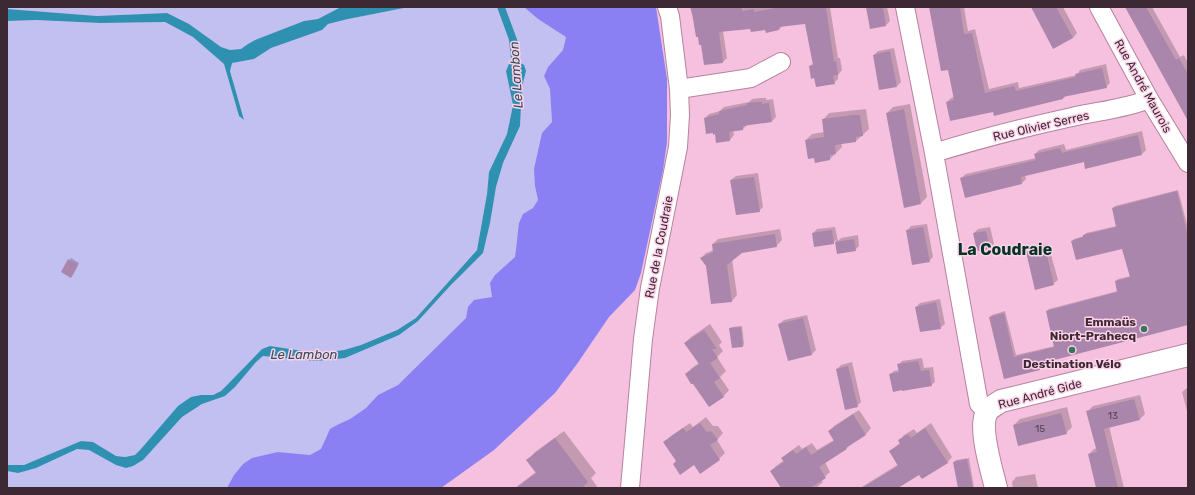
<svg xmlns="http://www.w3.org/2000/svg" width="1195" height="495" viewBox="0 0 1195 495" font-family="Rubik,sans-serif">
<rect width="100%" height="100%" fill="#f6c1de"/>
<path fill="#c1c0f0" d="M7,7H353L339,8L318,19L304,21L255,40L248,44L241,49L230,50L221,47L189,24L167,13L97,16L7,9Z
M409,7H497L509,40L511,59L506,71L513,105L507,134L489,172L487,194L477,249L416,318L396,330L361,345L344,350L329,352H310L270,346L262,349L230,382L221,391L213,395H201L135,455L125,457L116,456L93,442L81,441L24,465H7V21L36,20L100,23L164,22L193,37L224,64L239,116L244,120L230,71L231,63L254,59L271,48L322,30L328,24L348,19Z
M505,7H524L538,19L566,36L563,50L548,67L544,76L550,89L552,122L542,133L535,186L538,200L533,208L523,214L516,244L515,257L495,275L492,297L468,307L466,318L398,385L378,395L366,408L350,419L337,425L327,435L322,449L310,455L278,452L243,464L234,475L227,488H7V471L18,473L77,449L89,450L116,465L133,466L143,459L182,417L202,404L225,396L235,387L256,362L263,356L345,358L418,321L450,286L483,253L490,223L496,187L503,163L520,126L522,87L526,71L519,62L518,42Z"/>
<path fill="#8b7ff4" d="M524,7H656L667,79V142L663,170L641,273L635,290L609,317L577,364L555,393L494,450L441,488H227L234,475L243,464L252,458L278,452L310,455L321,449L330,429L337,425L350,419L366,408L378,395L398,385L466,318L468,307L474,300L492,297L490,283L495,275L515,257L519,223L523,214L533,208L538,200L535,186L534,169L542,133L552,122L550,89L544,76L548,67L563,50L566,37L538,19Z"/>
<path fill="#2e91b2" d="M353,7H409L348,19L328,24L322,30L271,48L254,59L232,63L230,71L244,120L239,116L224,64L193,37L165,22L100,23L36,20L7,21V9L97,16L167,13L189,24L221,47L230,50L241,49L248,44L255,40L304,21L318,19L339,8Z
M497,7H505L518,42L519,62L524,65L526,71L522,87L520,126L503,163L496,187L490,223L483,253L450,286L418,321L399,335L345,358L316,361L263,356L256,362L235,387L225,396L202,404L182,417L143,460L133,466L126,468L116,465L89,450L77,449L36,468L18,473L7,471V465H24L81,441L93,442L116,456L125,457L135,455L141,449L178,406L191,397L201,395H213L221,391L230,382L262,349L270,346L310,352H329L344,350L361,345L397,330L416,318L477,250L487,194L489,172L507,134L513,105L506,71L511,59L509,40Z"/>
<path fill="#0003" d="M690,7H716L717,13L748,7H758V8L764,7H830L838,58H840L842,70L838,75V79L834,83L810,66L814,63L806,23L782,26L779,30L751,28L723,31L727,58L723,62L702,44L693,15H692Z
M867,7H887L890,21L885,26Z
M930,7H964L968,31L975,29L989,89L1018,82L1019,88L1077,75L1080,70L1106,64L1110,83L1106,87L1066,95L1063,99L994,111L947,102L951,98L954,97L949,69Z
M1032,7H1063L1077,33L1073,38Z
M1126,7H1152L1180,57L1184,55L1188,63V118Z
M894,48L901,82L897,86L874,55L878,51Z
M761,98H766V100L773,99L776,117L772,121L747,125L743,129L733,130L734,135L730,140L717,142L716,133L705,118L709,114L720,111L724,107L749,102L752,99Z
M910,104L927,197L921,203L887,113L893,107Z
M866,109L869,129L856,141L841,143L842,147L830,159L806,140L812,134L825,132L823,120L829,113Z
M1142,131L1146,150L1142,154L1084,161L1025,175L1026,179L1022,183L966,197L961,178L966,174L1036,158L1035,154L1039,150L1064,144L1066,150Z
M758,173L763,207L759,211L731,180L736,176Z
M1178,190L1188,228V324L1041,363L1042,367L1040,369L1004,378L990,317L992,315L1005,311L1016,355L1055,346L1047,311L1049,309L1118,291L1116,281L1118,279L1131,276L1123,248L1072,241L1074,239L1084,236V235L1086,233L1117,226L1113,208L1115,206Z
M927,224L933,257L929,261L907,231L911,226Z
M835,227L838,241L841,238L858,235L859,246L855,250L838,253L836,240L833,243L813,233L817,229Z
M990,227L994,244L990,248L974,233L978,229Z
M780,229L782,240L776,246L741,252L732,259L737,295L732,301L712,303L707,265L701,258L706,253L714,250L713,244L718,239Z
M1048,244L1058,280L1053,284L1027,252L1031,248Z
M71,258L79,263L73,275L62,271Z
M940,299L945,324L940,328L916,307L920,303Z
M807,315L816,350L812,354L779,324L784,320Z
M710,324L722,342L719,345L723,351L717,357L726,371L720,377L729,390L723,397L686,374L692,368L699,363L685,343L691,337Z
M742,326L744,344L743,346L730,329L732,327Z
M922,358L924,368L933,367L935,382L931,385L890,374L894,371L899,370L898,365L902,361Z
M852,362L861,402L857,406L837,369L841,365Z
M1188,387V410L1187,411L1182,392Z
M1140,395L1145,414L1140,419L1109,426L1124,488H1097L1089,454L1094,449L1097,448L1087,412L1093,406Z
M1067,407L1072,427L1066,433L1014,425L1020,419Z
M859,410L871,428L866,434L851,443L846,449L825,462L830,472L821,480L823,482L816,488H782L771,471L776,466L784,460L783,458L788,453L799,445L802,449L812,443L817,450L834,440L829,432L834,426Z
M706,417L713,426H718L723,433L717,440L725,453L719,459L701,472L694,463L677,461L665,443L671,436L690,423L693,427Z
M931,423L952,457L947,463L919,474L894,488H860L899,464L890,451L900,443L899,441L904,435L914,429L917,433Z
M564,431L596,473L591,478L598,488H515L536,472L527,461L535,452Z
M969,458L974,488H960L954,462L956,460Z
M1035,474L1038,488H1013L1012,482L1016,477Z"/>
<path fill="#ab86ac" d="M691,7H742V11L754,9V12L781,7H826L834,62L836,61L838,75L833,76L835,84L816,87L814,78L811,79L809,66L813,65L805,24L779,27V30L766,33L765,30L751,32L750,29L719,32L723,63L704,65L701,45H699L698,37H696Z
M866,7H883L886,26L870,29Z
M929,7H960L964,34L972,33L985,93L1014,86L1016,91L1076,77L1075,74L1102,68L1107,88L1063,97V99L994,116L993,112L950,121L946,102L954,100L948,70L941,71Z
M1031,7H1056L1073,38L1053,49Z
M1125,7H1146L1176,60L1179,58L1188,74V121Z
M890,51L897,87L879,90L873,55Z
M757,102H762V104L769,103L772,122L743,126V130L729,132L730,141L716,143L715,134L713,135V133L706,134L704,118L719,114V111L747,105V103Z
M904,109L921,204L904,208L886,113Z
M854,115H860L863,136L856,137V142L835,145L836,154L830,155V160L815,163L814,158L808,159L805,140L824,137L822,119Z
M1138,135L1142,155L1085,169L1084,162L1021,177L1022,184L965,198L960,178L1036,160L1034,154L1060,148L1062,153Z
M754,177L760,212L736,215L730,180Z
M1177,191L1188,237V325L1039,364L1040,370L1004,379L989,317L1004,313L1014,357L1054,347L1046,311L1117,292L1115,281L1130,277L1122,249L1076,260L1071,241L1083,237V235L1116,227L1112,208Z
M923,227L930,262L912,265L906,230Z
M832,230L834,244L814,247L812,233Z
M986,231L990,249L977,251L973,233Z
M775,234L777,247L742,253L727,265L732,302L711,304L706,266L700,258L713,252L712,244Z
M854,239L856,251L837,254L835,242Z
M1045,247L1054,285L1035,290L1026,252Z
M68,259L78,265L71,278L61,272Z
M936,302L941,329L920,332L915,307Z
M803,318L812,355L788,361L778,324Z
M741,327L743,347L732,348L729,328Z
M704,330L717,349H712L718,358L710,363L720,378L714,382L724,397L709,407L693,384H691L685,374L699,364L684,343Z
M918,361L921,371L929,370L932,386L902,391V390L893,392L889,374L899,372L897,364Z
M848,366L858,407L845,410L836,369Z
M1134,399L1140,420L1104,429L1118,488H1096L1088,454L1097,452L1086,411Z
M1061,413L1067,434L1018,446L1013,425Z
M853,414L866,435L846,448L847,449L819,467L826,478L810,488H781L770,471L784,462L781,458L793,450L796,454L806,447L811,455L834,441L828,431Z
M700,423L707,432L711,431L718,440L710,445L720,460L700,474L694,465L680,475L673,464L676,461L663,442L683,428L686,432Z
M925,428L948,463L922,479L919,475L898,488H862L898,466L889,451L900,444L898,440L908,434L911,438Z
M555,438L588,482L582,488H516L536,473L526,460Z
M967,459L973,488H958L953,462Z"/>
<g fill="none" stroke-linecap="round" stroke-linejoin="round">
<defs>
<path id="street" d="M905,7L934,153L979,404L987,412
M1099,7L1149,99L1188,163
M679,89L751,78L781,62
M934,153C979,139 1026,127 1072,117C1098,111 1125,109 1149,99
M630,488L643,339L650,288L678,147L680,115L679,89L670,16L667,7"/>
<path id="secondary" d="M996,488C992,471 978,427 987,412C990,407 997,404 1001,401L1188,355"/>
</defs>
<use href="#street" stroke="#b5839e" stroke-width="20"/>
<use href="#secondary" stroke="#b5839e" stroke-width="24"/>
<use href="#street" stroke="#fff" stroke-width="18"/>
<use href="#secondary" stroke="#fff" stroke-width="22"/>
</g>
<g fill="#3a745d" stroke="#fdd2e9" stroke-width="1.5">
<circle cx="1144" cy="329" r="4"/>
<circle cx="1072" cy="350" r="4"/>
</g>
<g text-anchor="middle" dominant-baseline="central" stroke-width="3" stroke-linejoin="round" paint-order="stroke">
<g font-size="10" fill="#584052">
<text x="1113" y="416">13</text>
<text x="1040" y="429">15</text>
</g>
<g font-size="12" fill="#3d2934" stroke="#fdd2e9">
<text transform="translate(1143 86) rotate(61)">Rue André Maurois</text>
<text transform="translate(1041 126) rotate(-13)">Rue Olivier Serres</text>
<text transform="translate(659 247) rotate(-79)">Rue de la Coudraie</text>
<text transform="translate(1040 394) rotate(-15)">Rue André Gide</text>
</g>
<g font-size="12" font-weight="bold" fill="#3d2934" stroke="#fdd2e9" text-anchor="end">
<text x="1136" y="322">Emmaüs<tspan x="1136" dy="14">Niort-Prahecq</tspan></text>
<text x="1072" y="364" text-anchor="middle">Destination Vélo</text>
</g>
<g font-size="13" font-style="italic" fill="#314e5a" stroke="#fdd2e9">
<text transform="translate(516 75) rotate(-94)">Le Lambon</text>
<text x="304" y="354">Le Lambon</text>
</g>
<g font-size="16" font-weight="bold" fill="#013424" stroke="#fdd2e9">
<text x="1005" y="249">La Coudraie</text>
</g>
</g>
<rect width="1195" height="495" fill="none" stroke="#3d2934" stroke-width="16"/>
</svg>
